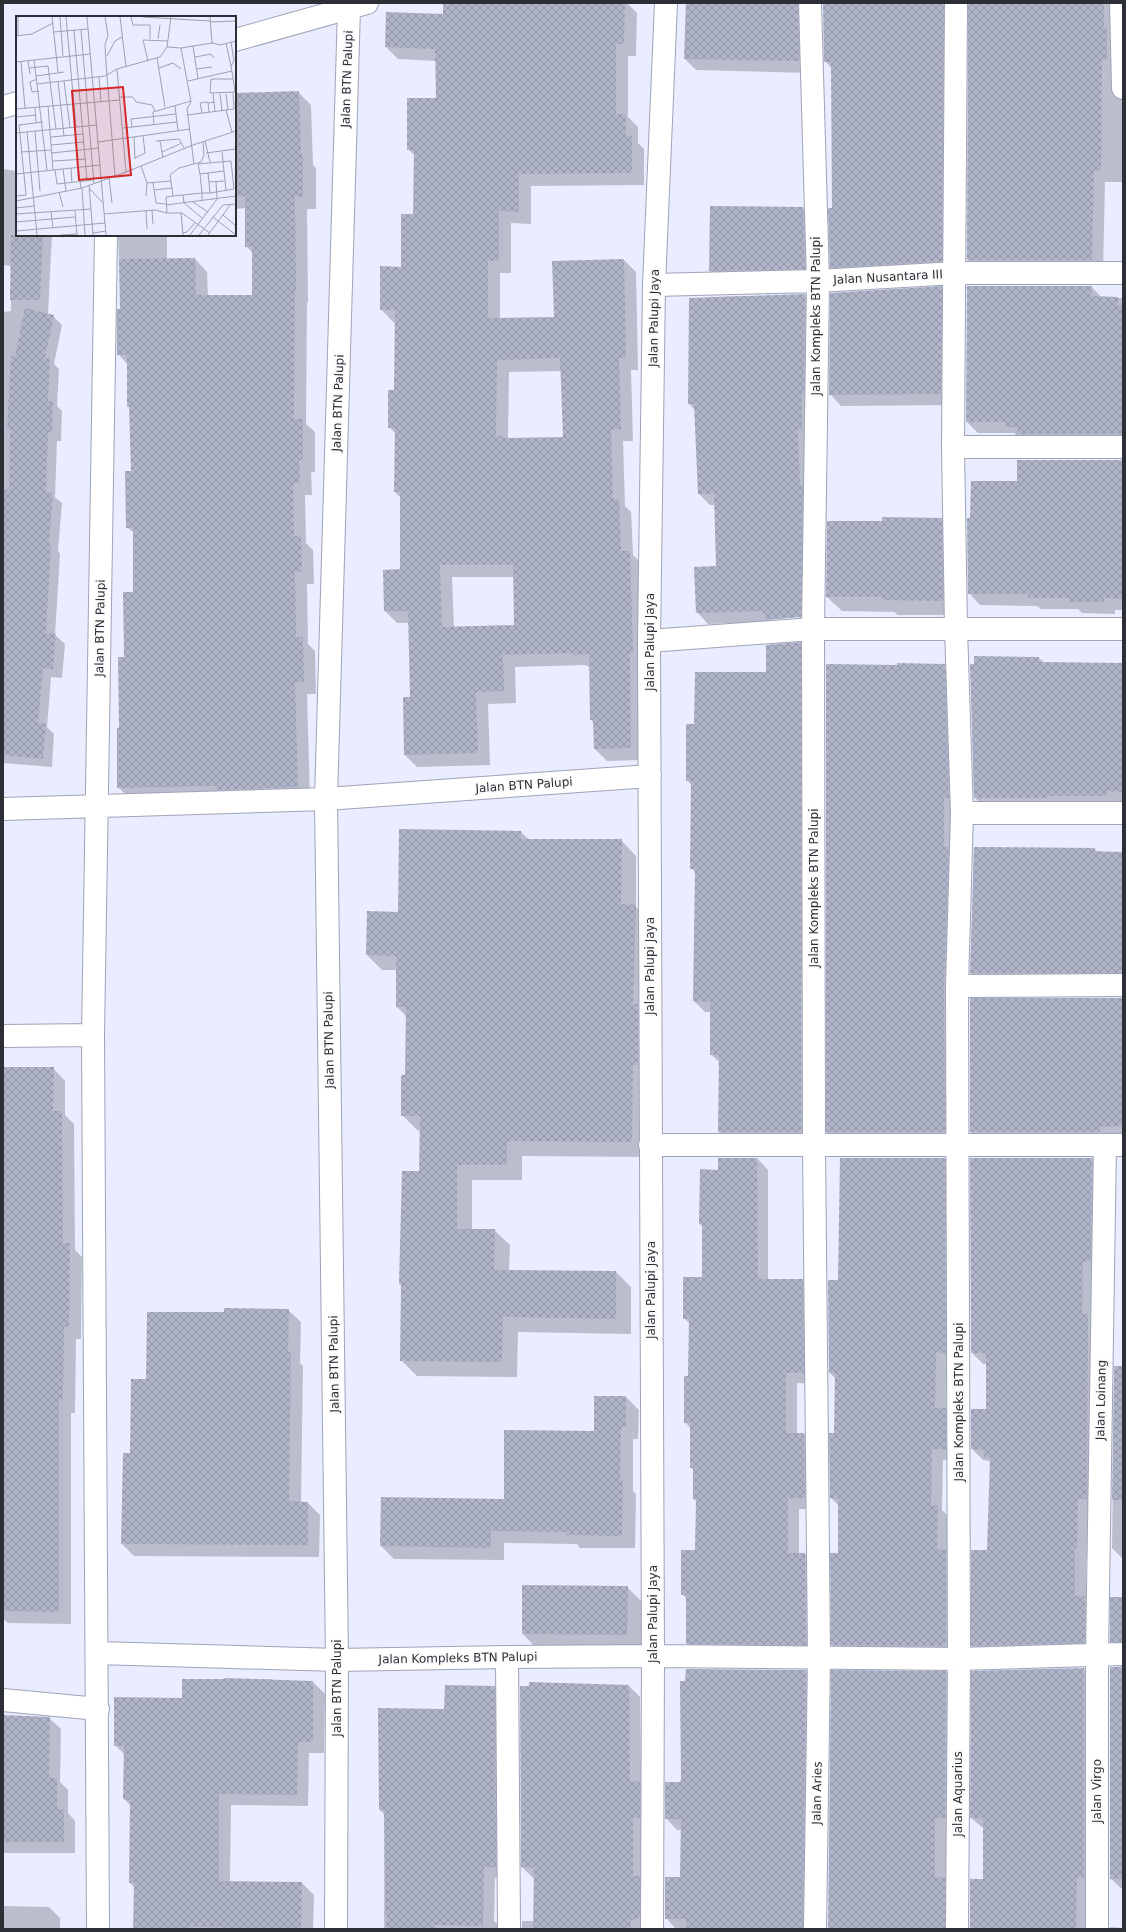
<svg xmlns="http://www.w3.org/2000/svg" width="1126" height="1932" viewBox="0 0 1126 1932" font-family="'DejaVu Sans',sans-serif">
<defs>
<pattern id="building-cross-hatch" width="8" height="8" patternUnits="userSpaceOnUse"><rect width="8" height="8" fill="#afb4c9"/><path d="M0 0l8 8M0 8l8-8" fill="none" stroke="#8f93a4"/></pattern>
</defs>
<rect width="100%" height="100%" fill="#e9edff"/>
<path fill="#0003" fill-rule="evenodd" d="M444,3H627L637,13L636,56H628V117L638,127V143L644,149V185L531,186V224L511,223V273H500V319L555,318L624,260L636,272L638,370H631L633,441H623L625,506L631,512L633,555L642,564L643,760L607,761L595,749L594,723L591,720L590,667L585,665L515,667L516,703L488,704L490,765L417,767L405,755L411,698L409,623H397L385,611L384,571L401,570V498L395,492L396,434L389,427L395,392L396,322H393L381,309L402,268L414,215L415,156L408,149L437,99L436,61L398,59L386,47L443,15ZM562,371L564,438L508,439L509,372ZM452,577H514L515,626L454,627Z
M686,3H817L810,73L696,70L685,59Z
M824,3H963L953,272L843,279L831,267L833,209L832,69L825,61Z
M969,3H1115L1123,101V182H1105L1103,272H979L968,260Z
M298,92L311,105L313,165L316,168V209H307L308,302H307L306,424L315,432V472H311L312,495H305L306,543L313,550L314,584H307L308,644L315,651L316,694H307L310,799L131,800L118,787L125,658L134,593V533L127,527L132,472L128,365L118,354L121,310L118,235H167V259H195L207,272L208,296H253V253L246,246V208L235,209V94Z
M3,169L17,171V235H52L48,314L53,316L62,325L54,364L59,369L57,406L62,411L61,441H57L55,497L62,503L58,551L60,554L55,635L65,644L62,678L51,677L47,727L54,734L52,767L3,763V312L11,311V266L3,265Z
M803,208L814,220L816,280L722,282L710,271Z
M1091,286L1102,298H1123V446L1019,438L1014,433H978L967,422Z
M941,287L953,299L952,405L841,406L830,394Z
M805,295L816,306L811,628L769,622L708,624L697,612L717,567L715,505H710L699,494L695,410L689,404L710,297ZM806,616V618L771,621L769,619Z
M1123,460V610H1115V614L1082,613L1078,609H1041L1037,606L980,605L969,593L971,519L1018,482Z
M941,519L956,534L957,615H898L894,612L842,611L827,597L883,522Z
M800,643L811,654L812,1143H730L719,1132L720,1063L711,1054V1012H705L694,1001L696,873L691,868L692,786L687,780L695,725L767,673Z
M975,657L1039,658L1045,663L1123,664V803L987,810L975,798Z
M827,665H944L955,676L956,1143H839L827,1132Z
M521,832L529,840H621L636,856V907L650,921L647,1157L522,1156V1180H472V1230H494L510,1245L509,1271L616,1272L631,1287V1334L518,1332L517,1377L417,1376L401,1360L402,1286L400,1284L420,1172L421,1131L417,1130L402,1115L406,1076L407,1017L397,1007V970H382L367,955L399,913Z
M974,848L1095,849L1097,851L1123,852V984H982L971,973Z
M1123,998V1138L982,1143L971,1132V999Z
M3,1068H53L65,1081V1115L74,1124L75,1250L82,1257L81,1339H76L75,1413H71V1624L8,1623L3,1619Z
M757,1158L768,1170V1280H802L814,1292L815,1384L797,1383V1434H804L815,1445L816,1509H799V1554H805L816,1565L817,1656L698,1655L687,1643V1599L682,1594L696,1551V1501L694,1499V1471L691,1467V1429L685,1422L689,1377L690,1324L684,1318L703,1278V1227L700,1224L719,1171Z
M945,1158L956,1170L957,1364L947,1363L946,1410L957,1421V1460H943L942,1510L949,1517L957,1657L844,1656L832,1645L839,1554V1506L831,1498L835,1434L836,1379L830,1373L839,1281Z
M1092,1158L1103,1170L1097,1559H1086V1598L1096,1609V1654L984,1657L972,1646L988,1551L991,1463L989,1461L983,1460L972,1449L987,1410V1364H983L972,1353Z
M288,1310L301,1322L300,1363L303,1366L301,1502L308,1503L320,1515L319,1557L134,1556L122,1544L131,1454L147,1380L225,1313Z
M626,1397L639,1410L638,1439H633V1491L636,1494L635,1548H580L577,1544L504,1543V1560L394,1559L381,1546L382,1498L505,1500L595,1432Z
M1114,1410L1123,1411V1559L1112,1548Z
M627,1587L644,1604V1652L539,1651L523,1634Z
M1123,1598V1653L1111,1641Z
M1123,1666V1890L1110,1878V1668Z
M1084,1669L1095,1680L1087,1929H970L984,1880V1829L971,1818L972,1672Z
M806,1671L817,1682L814,1929H676L666,1918L681,1878L682,1830H677L666,1818L681,1783Z
M946,1672L957,1684L956,1829H946V1880L956,1890V1929H829Z
M271,1679L273,1682H313L325,1694L324,1753H309L308,1806L231,1805L230,1882L302,1883L314,1895L313,1929H134L135,1888L130,1883L131,1806L124,1799L125,1755L115,1745L183,1699V1680Z
M629,1686L640,1697L641,1784L650,1793V1929H522V1921H534L535,1878H533L522,1867Z
M494,1687L505,1698L506,1878H495L494,1921L504,1929H384L385,1815L380,1810L445,1710Z
M3,1716L49,1718L61,1729L60,1782L68,1790V1813L75,1821V1853H3Z
M3,1906L49,1907L60,1918V1929H3Z
M1110,1927L1123,1928V1929H1110Z"/>
<path fill="url(#building-cross-hatch)" fill-rule="evenodd" d="M443,3H625L624,44H616V114H626V136H632V173L519,174V212L499,211V261H488V318L554,317L552,261L624,259L626,358H619L621,429H611L613,499H619L621,551H630L633,653H630L631,748L594,749L593,720H590L589,654L574,655V653L503,655L504,691L476,692L478,753L404,755L403,697H410L408,611H384L383,570L400,569V492H394L395,428H388V390H394L395,310H380V266L401,267V214H413L414,150H407V98H436L435,49L385,47L386,12L443,14ZM560,358L563,437L502,438V436H496L497,360ZM440,565H513L514,625L442,627Z
M686,3H798L799,61L684,59Z
M823,3H944L942,261L830,268L828,208H832L831,67V62H824Z
M968,3H1104V28H1107V60H1102L1101,171L1094,170L1092,260H967Z
M299,91L301,154H303V197L295,196L296,290H295L294,419H303V460H299L300,483H293L294,536H301L302,571L295,572L296,637H303L304,682H295L298,787L216,790V786L117,788V728H119L118,657H124L123,592H133V527L126,528L125,471H131L129,407H127V355H117V309H120L119,259L195,258L196,295H252V247H245V196H235V93Z
M710,206L803,207L805,269L709,271Z
M11,235H43L40,300H10Z
M942,286L941,394L829,395L830,293Z
M967,286H1092L1091,296L1118,297V305H1123V434H1017V427H1006V422H966Z
M805,294L804,394H802V430H798L800,486H803L801,617L766,620V614H763V611L696,613L694,567L716,566L714,494H698L694,404H688L689,298Z
M25,308L54,315L45,358L50,359L48,401H53L52,432H48L46,492L53,493L49,543L51,544L46,633L56,634L53,669L43,668L38,723L46,724L43,759L3,755V489H9L10,430H7L11,356H15Z
M1017,460H1123V599L1104,598V602H1069V598H1028V594H968L967,518H970L971,481H1017Z
M882,517L942,518L943,601L882,600V597H826L827,521H882Z
M801,642V1132H718L719,1055H710V1002L693,1001L695,869H690L691,781H686V724H694L695,672H766V645Z
M974,656L1039,657V662L1123,663V792L1107,791V796H1048V798H974L970,664H974Z
M897,663L945,664L949,798H944V847H949L944,986L945,1132H826V664L897,665Z
M399,829L521,831V839H622L621,904L636,905L633,1004H638V1065H633L632,1142L507,1141V1165H457V1229H495L494,1270L616,1271V1319L503,1317L502,1362L400,1361L401,1284H399L402,1171H419L420,1116H401V1075H405L406,1007H396V956L366,955L367,911L398,912Z
M974,847L1095,848V852H1123V973H970Z
M970,998H1123V1126L1100,1127V1132H970Z
M3,1067H54L53,1111H62L63,1243H70L69,1327H64L63,1401H59V1612L3,1611Z
M718,1158H757L758,1279H803L804,1373H786V1433H804L805,1498H788V1553H805L806,1645L686,1644V1595H681V1550H695L696,1499H693V1468H690V1423H684V1376H688L689,1319H683V1277H702V1224H699L700,1169L718,1170Z
M840,1158H945L946,1353L936,1352L935,1408H946V1449H932L931,1505H938L937,1549L946,1550V1646L831,1645L830,1553H838V1499L830,1498L829,1433H834L835,1373H829L828,1280H838Z
M970,1158H1092L1091,1261H1083L1082,1314H1088L1087,1499H1078L1077,1548H1075V1596H1085V1643L971,1646V1550H987L990,1458L984,1457V1450L971,1449V1409H986V1353H971Z
M224,1308L289,1309L288,1352H291L289,1501L308,1502V1545L121,1544L123,1453H130L131,1379H146L147,1312H224Z
M1114,1366H1123V1500H1112Z
M594,1396H626V1427H621L620,1480H623L622,1536L566,1535V1532L491,1531V1548L380,1546L381,1497L504,1499V1430L594,1431Z
M522,1585L628,1586L627,1635L522,1634Z
M1110,1597H1123V1642H1110Z
M1110,1667H1123V1879H1110Z
M1084,1668V1878H1077L1076,1929H970V1879H983V1818H970L971,1671Z
M686,1669L806,1670L803,1929H686V1919H665V1877H680L681,1819H665V1782H680L681,1779L680,1681H685Z
M831,1670L946,1671L945,1818H935V1877L945,1878V1929H828Z
M225,1678L313,1681V1742H298L297,1795L219,1794V1881L302,1882L301,1929L191,1927V1929H133L134,1883H129L130,1800L123,1799L124,1746H114V1697L182,1698V1679H225Z
M529,1682L629,1685L630,1781L640,1782V1818H633V1876H640V1918L631,1920V1929H533L534,1868L521,1867L520,1686H529Z
M445,1685L495,1686L496,1867H484L483,1926L434,1925V1929H386L387,1914H385L384,1810H379L378,1708L444,1709Z
M3,1715L50,1717L49,1778H57V1809H64V1842H3Z"/>
<g fill="none" stroke-linecap="round" stroke-linejoin="round">
<defs>
<path id="minor" d="M810,3L818,281L813,629L814,1146L819,1657L815,1929
M956,3L953,447L956,628L962,813L957,986L959,1659L957,1929
M1121,3L1123,88
M235,40L367,3
M3,107L17,103
M654,285L818,281L955,273H1123
M953,447H1123
M649,641L813,629H1123
M3,809L326,799L650,776
M962,813H1123
M957,986L1123,985
M3,1036L93,1035
M650,1145H1123
M98,1653L337,1660L507,1657L653,1656L959,1659L1123,1654
M507,1657L509,1929
M3,1700L98,1709
M98,1929L93,1035L106,235
M336,1929L337,1660L326,799L349,8
M652,1929L653,1656L649,641L654,285L666,3
M1097,1929V1654L1105,1145"/>
</defs>
<use href="#minor" stroke="#9fa3b7" stroke-width="24"/>
<use href="#minor" stroke="#fff" stroke-width="22"/>
</g>
<g text-anchor="middle" dominant-baseline="central" stroke-width="4" stroke-linejoin="round" paint-order="stroke">
<g font-size="12" fill="#2d2f37" stroke="#fbfbfb">
<text transform="translate(347 79) rotate(-88)">Jalan BTN Palupi</text>
<text transform="translate(888 277) rotate(-3)">Jalan Nusantara III</text>
<text transform="translate(816 316) rotate(-90)">Jalan Kompleks BTN Palupi</text>
<text transform="translate(654 318) rotate(-89)">Jalan Palupi Jaya</text>
<text transform="translate(338 403) rotate(-88)">Jalan BTN Palupi</text>
<text transform="translate(100 628) rotate(-89)">Jalan BTN Palupi</text>
<text transform="translate(650 642) rotate(-90)">Jalan Palupi Jaya</text>
<text transform="translate(524 785) rotate(-4)">Jalan BTN Palupi</text>
<text transform="translate(814 888) rotate(-90)">Jalan Kompleks BTN Palupi</text>
<text transform="translate(650 966) rotate(-90)">Jalan Palupi Jaya</text>
<text transform="translate(329 1040) rotate(-91)">Jalan BTN Palupi</text>
<text transform="translate(651 1290) rotate(-90)">Jalan Palupi Jaya</text>
<text transform="translate(334 1364) rotate(-91)">Jalan BTN Palupi</text>
<text transform="translate(1101 1400) rotate(-89)">Jalan Loinang</text>
<text transform="translate(959 1402) rotate(-90)">Jalan Kompleks BTN Palupi</text>
<text transform="translate(653 1614) rotate(-90)">Jalan Palupi Jaya</text>
<text transform="translate(458 1658) rotate(-1)">Jalan Kompleks BTN Palupi</text>
<text transform="translate(337 1688) rotate(-90)">Jalan BTN Palupi</text>
<text transform="translate(1097 1791) rotate(-90)">Jalan Virgo</text>
<text transform="translate(817 1793) rotate(-89)">Jalan Aries</text>
<text transform="translate(958 1794) rotate(-90)">Jalan Aquarius</text>
</g>
</g>
<g transform="translate(16 16)">
<rect width="220" height="220" fill="#e9edff"/>
<path fill="none" stroke="#9ea1af" stroke-width="1" d="M36,1L42,56M44,1L47,40M50,1L60,111M71,1L90,219M89,1L92,19L89,29L90,47L99,160M104,1L110,51M115,1L117,9H134V23M127,1L194,5M194,1L196,27M194,6L220,5M58,14L71,165M65,14L78,168M38,16L72,13M0,20L16,18L37,7M2,20V1M142,23L144,9M215,26L218,45L215,50M210,27L215,50L217,62L219,76L194,77L195,63H217M177,30L182,63M151,31L165,32L196,27L204,29L220,25M165,32L175,86L171,93L178,148M91,40L99,25L106,21M179,41L195,38L198,42M141,42L149,91M18,44L20,60M12,45L14,58M132,45L127,24L152,25M0,46L74,38M5,46L9,92M13,52L32,50L40,113M143,52L157,47L165,53M101,53L110,156L177,129L220,115M181,53L196,51M83,61L85,85M21,63L14,66L16,76L23,75M42,65L48,120M48,65L54,112M172,65L216,55M21,68L89,60L101,53L144,41L151,31L155,1M197,77L199,96M204,78L206,95M210,78L212,94M104,81H117L120,86L136,89L139,95M32,90L37,154M159,90L162,115M19,91L20,107M0,93L104,84M210,94L216,116M193,96L192,87L198,86M186,97L184,87L192,86M171,99L218,93L217,77M0,101L20,99M138,109L137,96L175,85M116,111L115,103L160,98M107,112L161,106M19,115L24,175M11,116L21,219M0,117L81,109M35,121L67,118M118,121L119,143M140,125L163,123L168,132M144,125L147,142M189,125L194,146M82,126L174,113M35,129L68,126M5,136L36,134M146,136L166,127M206,136L210,174M36,137L83,132M190,137L220,133M119,142L129,137L127,120M37,145L70,143M125,150L131,167L155,165M62,151L65,172M55,152L56,167M47,153L50,175M31,154L20,60L48,56M39,154L41,168L78,164M192,157L194,177M0,158L84,149M184,158L208,155M93,162L96,187M193,166L209,165M200,166L201,182M137,167L140,187L150,188M73,169L77,219M66,172L69,219M74,173L87,187M138,174L156,172M43,176L47,191M167,179L168,187L186,202M0,180L10,179L3,109L27,106M130,180L131,167M157,180L154,159L163,152L185,146L188,139L187,126M186,184V177L184,158L182,148L215,145L218,173L194,177H186L157,180L150,181L151,197H166L194,217M0,185L66,172L110,156M177,186L192,196M150,189L220,180M0,192L18,190M130,194L131,213M136,194L137,208M59,195L61,219M35,196L37,212M165,196L167,219M0,198L75,193M88,198L139,194L151,197M207,199L220,210M197,201L220,219M0,206L59,201M0,215L89,207M77,217L90,215M167,217L171,216L179,207M45,219L61,218M174,219L202,182M183,219L207,189L220,188M192,219L215,188"/>
<path fill="#d62828" fill-opacity="0.15" stroke="#d62828" stroke-width="2" d="M107,71L115,159L63,164L56,75Z"/>
<rect width="220" height="220" fill="none" stroke="#2d2f37" stroke-width="2"/>
</g>
<rect width="1126" height="1932" fill="none" stroke="#2d2f37" stroke-width="8"/>
</svg>
